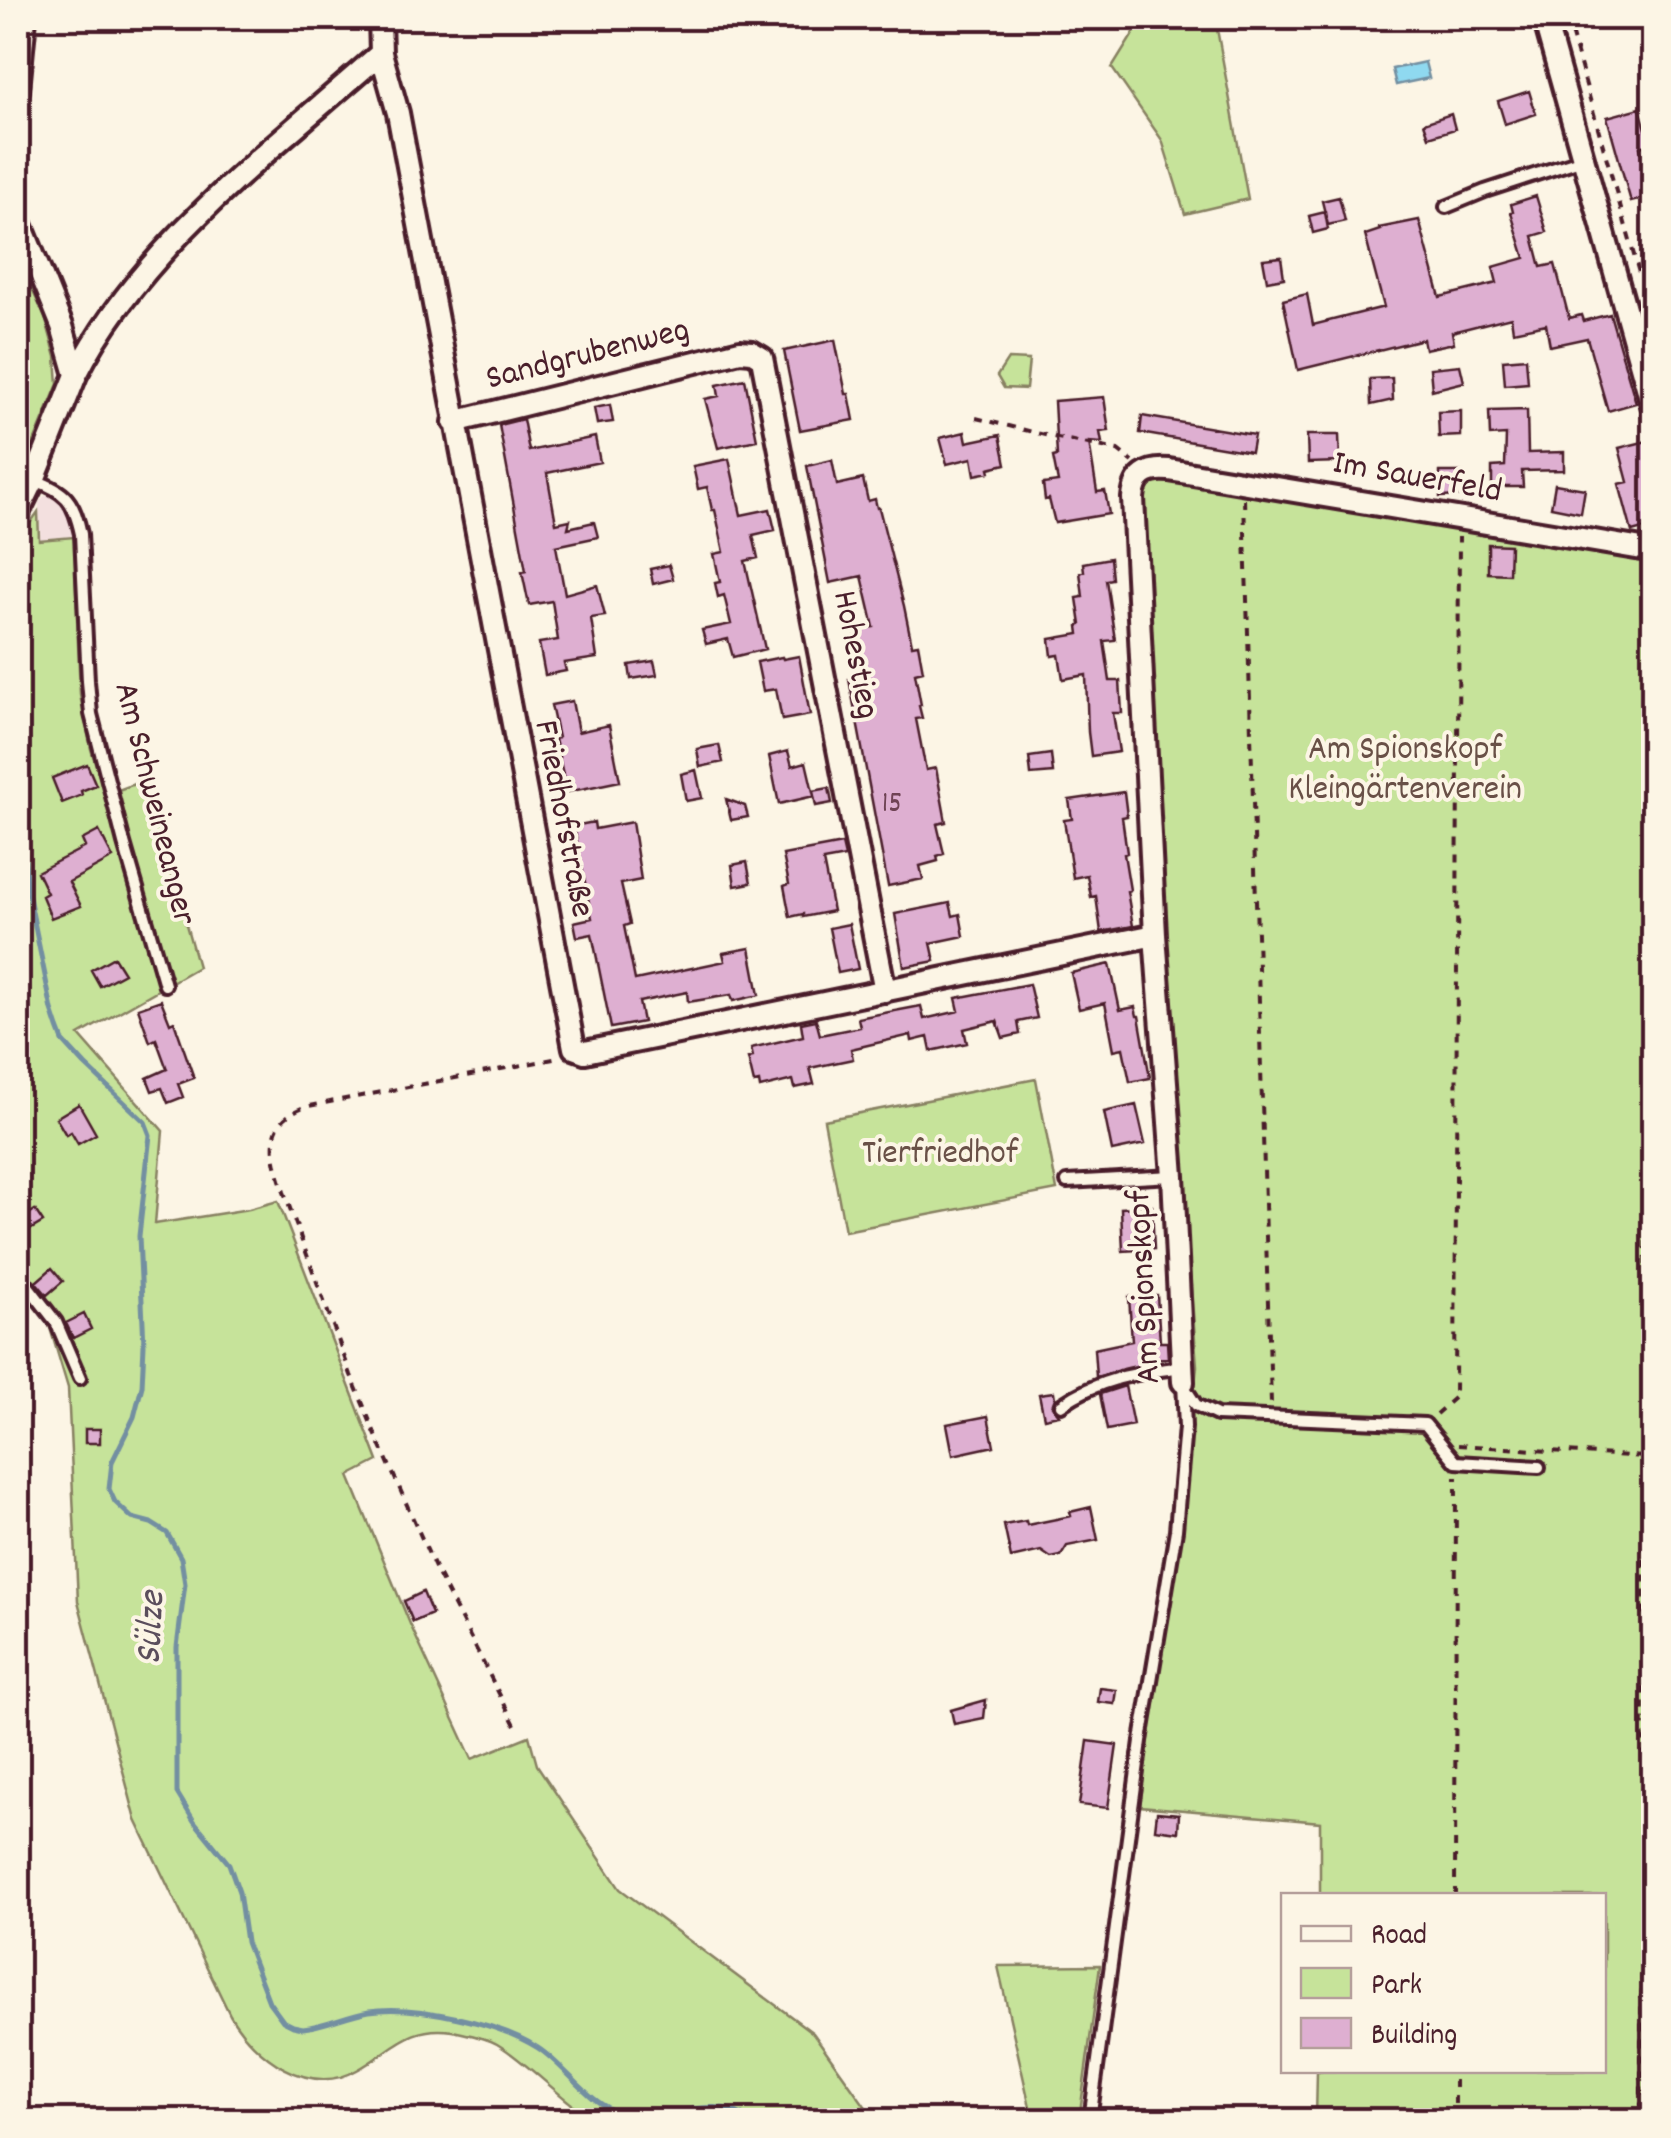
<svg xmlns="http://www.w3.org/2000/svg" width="1671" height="2138" viewBox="0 0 1671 2138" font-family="Dekko,sans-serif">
<rect width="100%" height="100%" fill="#fcf5e5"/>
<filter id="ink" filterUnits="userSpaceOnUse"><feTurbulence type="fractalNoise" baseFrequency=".01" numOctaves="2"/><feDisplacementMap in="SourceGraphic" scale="20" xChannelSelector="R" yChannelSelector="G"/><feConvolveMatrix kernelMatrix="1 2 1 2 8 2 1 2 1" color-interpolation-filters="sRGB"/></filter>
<g filter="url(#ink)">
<path fill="#f3e0df" d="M44,496H55L62,499L69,513L74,537L39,540V503Z"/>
<path fill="#c6e39a" stroke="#888162" stroke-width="2.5" d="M1143,18H1215L1248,199L1185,214L1162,140L1112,68Z
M18,260L45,317L56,357L58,384L18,481Z
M1008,359L1029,360L1026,389L1004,388L997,376Z
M1159,479H1182L1653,563V2120H1316L1317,2071L1604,2070V1896L1320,1895V1822L1140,1806L1188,1447L1197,1366L1164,929L1142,502L1148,488Z
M38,512L39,540L74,537L80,695L91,749L105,795L145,780L198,967L79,1035L163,1131L155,1224L249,1209L278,1201L378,1461L349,1476L410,1624L472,1759L529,1736L537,1765L620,1889L813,2033L875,2120C801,2120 727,2120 653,2120C641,2120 602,2124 592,2120C584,2117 575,2106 568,2101C547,2084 519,2057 497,2044C485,2037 466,2034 453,2031C408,2024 392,2051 357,2070C309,2098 254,2056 230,2015L136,1820L78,1601L68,1388L47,1318L18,1289V540Z
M1036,1079L1057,1190L845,1231L824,1120Z
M1100,1965L1079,2120H1033L998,1966Z"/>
<path fill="#8fd9f0" stroke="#738fa1" stroke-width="2.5" d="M1425,62L1429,78L1396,85L1392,69Z"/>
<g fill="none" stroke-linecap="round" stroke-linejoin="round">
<path stroke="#738fa1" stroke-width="5" d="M18,791L22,816L27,887L52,1010L58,1028L63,1041L85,1065L145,1122L150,1135L139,1236L144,1345L142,1386L134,1417L112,1462L109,1489L115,1502L132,1518L151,1523L167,1533L181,1558L185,1584L177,1647V1793L194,1821L229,1864L239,1892L246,1942L269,2002L283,2021L293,2026L303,2028C325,2026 346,2015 369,2011C414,2004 500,2023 538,2048C567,2067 588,2104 622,2114C661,2125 715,2090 748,2120"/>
</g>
<path fill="#deafd1" stroke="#4a1f2b" stroke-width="2.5" d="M1529,91L1536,114L1505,124L1498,101Z
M1640,108L1650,144L1640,147L1653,196L1631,202L1607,117Z
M1451,114L1455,129L1429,137L1424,123Z
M1536,196L1547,232L1533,236L1541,267L1555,264L1569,318L1581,315L1583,321L1610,314L1636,403L1608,411L1587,338L1550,346L1546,324L1513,331L1511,317L1452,332L1454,343L1425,349L1423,339L1298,370L1283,300L1307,294L1313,325L1384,307L1365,235L1380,230L1379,228L1419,220L1440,297L1497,283L1493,267L1525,258L1511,213L1513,212L1511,204Z
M1339,197L1345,221L1328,225L1322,201Z
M1325,212L1328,229L1313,233L1309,216Z
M1281,257L1284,278L1267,281L1263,259Z
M835,340L846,394H849L854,420L800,430L784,351Z
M1526,358L1528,383L1505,385L1503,360Z
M1460,365L1464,382L1432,390L1430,368Z
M1392,378L1393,400L1371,405L1370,379Z
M745,379L757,440L718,448L705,399L719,396L717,385Z
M1104,397L1109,431L1100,432L1102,443L1089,442L1097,492L1105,491L1109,514L1055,523L1049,499L1045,500L1043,484L1058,482L1053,457L1057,456L1054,401Z
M610,405L613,422L597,424L594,408Z
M1527,410L1528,453L1564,452V470L1522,471L1523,487H1492V467L1505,466L1506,435L1490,436L1489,411Z
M1461,411V436L1439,437L1438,412Z
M1142,416L1254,435L1251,452L1140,433Z
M523,419L529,451L595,437L600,462L547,473L556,523L570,520L568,528L594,522L598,537L556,546L565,594L597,585L605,616L591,618L597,658L564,663L566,671L545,675L539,643L558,640L552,601L529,605L522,572L526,571L499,425Z
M965,432L967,442L1000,435L1006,464L989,468L990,472L975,475L972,458L947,464L940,438Z
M1307,435H1339L1340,462L1308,463Z
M1647,441L1654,466V526L1632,532L1619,484L1628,482L1619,448Z
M729,459L741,515L770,509L775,530L753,535L758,558L745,561L765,649L733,657L728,639L706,644L702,630L731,624L724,595L718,597L715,583L720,582L714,554L724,552L715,510H712L707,487L698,489L693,466Z
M832,460L837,485L863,479L868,501L875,499L877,508H879L904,606L912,645L918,644L923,671L915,673L921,705L919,706L922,718L916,719L926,770L936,768L946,822L937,824L944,854L937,856L938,861L920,866L923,879L888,886L849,679L862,676L855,630L874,627L862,576L830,583L807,466Z
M1440,472H1462L1463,496L1440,497Z
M1555,484L1585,489L1581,513L1551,507Z
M1488,544L1510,545L1509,574L1488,573Z
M1110,558L1112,579L1106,580L1115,640L1104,641L1110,681H1120L1122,713H1113L1119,752L1091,756L1088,732L1086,675L1063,679L1059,655L1052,656L1050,639L1079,634L1078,626L1081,625L1077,598L1083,597L1080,572L1084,571L1083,563Z
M669,565L673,579L653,584L650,569Z
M799,656L810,715L782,720L776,689L763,691L757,662L782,657L783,659Z
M654,661L657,675L631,679L629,665Z
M572,701L578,732L609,725L620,781L567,792L555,739L558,738L551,705Z
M719,745L723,762L700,767L697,749Z
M788,751L792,766L806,762L814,796L779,804L769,756Z
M1051,754L1053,773L1031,775L1029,757Z
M87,764L96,785L81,791L82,795L62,803L52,778Z
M696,770L702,798L686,801L681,774Z
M829,788L832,803L816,806L813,791Z
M1124,792L1127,816L1122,817L1127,853L1124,854L1130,890L1127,891L1133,926L1101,932L1096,896L1091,897L1087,875L1073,878L1064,820L1072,819L1069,800Z
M726,799L745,806L748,817L731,820Z
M594,822L595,829L632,822L641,880L621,884L630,924L624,926L635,980L725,961L723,953L750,948L759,995L733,1001L731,995L688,1002L687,992L639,1002L643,1022L611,1028L592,934L577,937L574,922L592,918L574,826Z
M99,831L113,858L69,882L81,906L51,918L42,896L47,893L37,872L85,847L82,840Z
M842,844L845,857L823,861L833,911L803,917V914L790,917L784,886L789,884L783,855Z
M747,862L751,883L735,886L732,865Z
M950,903L953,916L960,914L964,936L931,943L935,961L904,967L895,914Z
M849,924L858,969L838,973L829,928Z
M114,957L124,973L100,986L91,970Z
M1110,964L1120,1010L1135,1007L1137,1016H1139L1150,1078L1130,1082L1123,1048L1114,1050L1105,1003L1079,1009L1071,973Z
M1029,984L1037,1018L1018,1022L1020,1034L1003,1038L997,1021L964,1029L967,1043L931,1051L928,1037L912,1041L911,1035L851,1049L853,1059L810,1068L814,1084L795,1088L793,1080L760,1088L759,1082L754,1083L748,1058L753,1057L751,1048L803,1036L801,1023L816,1020L820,1035L860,1027L858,1018L921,1006L924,1019L959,1011L956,998Z
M161,1000L170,1023L174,1021L194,1078L178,1084L183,1097L168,1103L162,1088L152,1091L147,1078L167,1069L156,1039L150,1042L138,1008Z
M79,1104L96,1134L78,1144L71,1132L66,1135L56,1118Z
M1136,1105L1145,1144L1112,1151L1104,1112Z
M1152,1206L1154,1249L1123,1251L1121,1208Z
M35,1210L43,1222L18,1237V1221Z
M52,1268L63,1281L47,1295L36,1282Z
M1157,1295L1160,1342H1167L1168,1358L1149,1359V1363L1096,1377L1094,1349L1132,1341L1129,1297Z
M84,1314L91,1329L73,1338L66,1323Z
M1125,1386L1133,1425L1107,1430L1100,1394Z
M1054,1392L1055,1398L1052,1406L1059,1415L1044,1418L1039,1394Z
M988,1416L994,1446L953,1455L947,1424Z
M85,1429H100V1443H85Z
M1091,1507L1098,1540L1067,1546L1061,1556L1051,1558L1041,1551L1011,1558L1004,1525L1026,1521L1027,1525L1071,1516L1070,1512Z
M423,1592L432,1614L413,1622L404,1601Z
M1100,1688L1117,1690L1115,1704L1098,1702Z
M986,1700L984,1718L954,1724L951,1710Z
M1088,1741L1117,1745L1108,1808L1079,1805Z
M1157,1812L1179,1814L1178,1832L1155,1829Z"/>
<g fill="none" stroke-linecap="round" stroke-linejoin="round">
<defs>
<path id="lane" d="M1446,207L1485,191L1583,159
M34,480C66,491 74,501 81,534L88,681L91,714L124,843L165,985
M1067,1182L1172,1176
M18,1273L56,1322L80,1378
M1185,1388L1196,1405L1217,1415L1425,1424L1456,1462L1539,1467
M1061,1405C1100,1378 1136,1373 1182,1367
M1090,2120L1141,1741L1176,1530L1185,1427L1183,1382"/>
<path id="street" d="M380,18L381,53L398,113L574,1048L585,1052L1155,935
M1544,18L1654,412
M18,90L25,18
M18,217L62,326L76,375L34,480L18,513
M76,375C140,247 275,147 381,53
M454,422L740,351L752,352L762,358L885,991
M1183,1382L1173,1176L1155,935L1133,498C1135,476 1147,468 1169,470L1654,551"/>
</defs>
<use href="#lane" stroke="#4a1f2b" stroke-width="18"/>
<use href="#street" stroke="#4a1f2b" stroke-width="28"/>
<path stroke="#4a1f2b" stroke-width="4" stroke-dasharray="8 8" stroke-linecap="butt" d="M1567,18L1654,326
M976,418L1053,437L1118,450L1133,462
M1244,499L1271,1404
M1436,1414L1455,1397L1459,537
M1458,1445L1644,1457L1641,2120
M1644,1457L1651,567
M515,1725L436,1570L374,1431L351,1375L284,1192C273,1159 261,1123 304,1107L559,1058
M1455,1896L1456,1477
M1455,2120V2070"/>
<use href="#lane" stroke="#fcf5e5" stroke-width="10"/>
<use href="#street" stroke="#fcf5e5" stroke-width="20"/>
</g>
</g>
<g text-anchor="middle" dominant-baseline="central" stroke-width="8" stroke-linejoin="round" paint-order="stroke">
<g font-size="30" fill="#6f4354">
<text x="892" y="805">15</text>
</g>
<g font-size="35" fill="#4a1f2b" stroke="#fcf5e5">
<text transform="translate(588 356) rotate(-14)">Sandgrubenweg</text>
<text transform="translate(1417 479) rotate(10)">Im Sauerfeld</text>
<text transform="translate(854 655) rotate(79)">Hohestieg</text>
<text transform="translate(153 804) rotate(76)">Am Schweineanger</text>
<text transform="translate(562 819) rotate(79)">Friedhofstraße</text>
<text transform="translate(1146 1287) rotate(-93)">Am Spionskopf</text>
</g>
<g font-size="35" fill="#695047" stroke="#fcf5e5">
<text x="1405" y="751">Am Spionskopf<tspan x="1405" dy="40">Kleingärtenverein</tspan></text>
<text x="940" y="1155">Tierfriedhof</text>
</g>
<g font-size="38" font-style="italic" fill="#5b4e5c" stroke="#fcf5e5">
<text transform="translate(153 1628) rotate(-87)">Sülze</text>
</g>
</g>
<rect width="1671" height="2138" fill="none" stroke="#fcf5e5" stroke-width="60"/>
<rect x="30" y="30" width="1611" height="2078" fill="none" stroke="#4a1f2b" stroke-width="4" filter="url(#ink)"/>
<rect x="1281" y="1893" width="325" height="180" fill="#fcf5e5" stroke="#b59f9b" stroke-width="2.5"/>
<rect x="1301" y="1926" width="50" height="15" fill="#fcf5e5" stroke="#b59f9b" stroke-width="2.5"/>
<text x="1371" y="1943" font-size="30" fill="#4a1f2b">Road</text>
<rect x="1301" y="1968" width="50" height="30" fill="#c6e39a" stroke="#b59f9b" stroke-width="2.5"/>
<text x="1371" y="1993" font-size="30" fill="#4a1f2b">Park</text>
<rect x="1301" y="2018" width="50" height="30" fill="#deafd1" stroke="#b59f9b" stroke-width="2.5"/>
<text x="1371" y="2043" font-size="30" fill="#4a1f2b">Building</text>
</svg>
